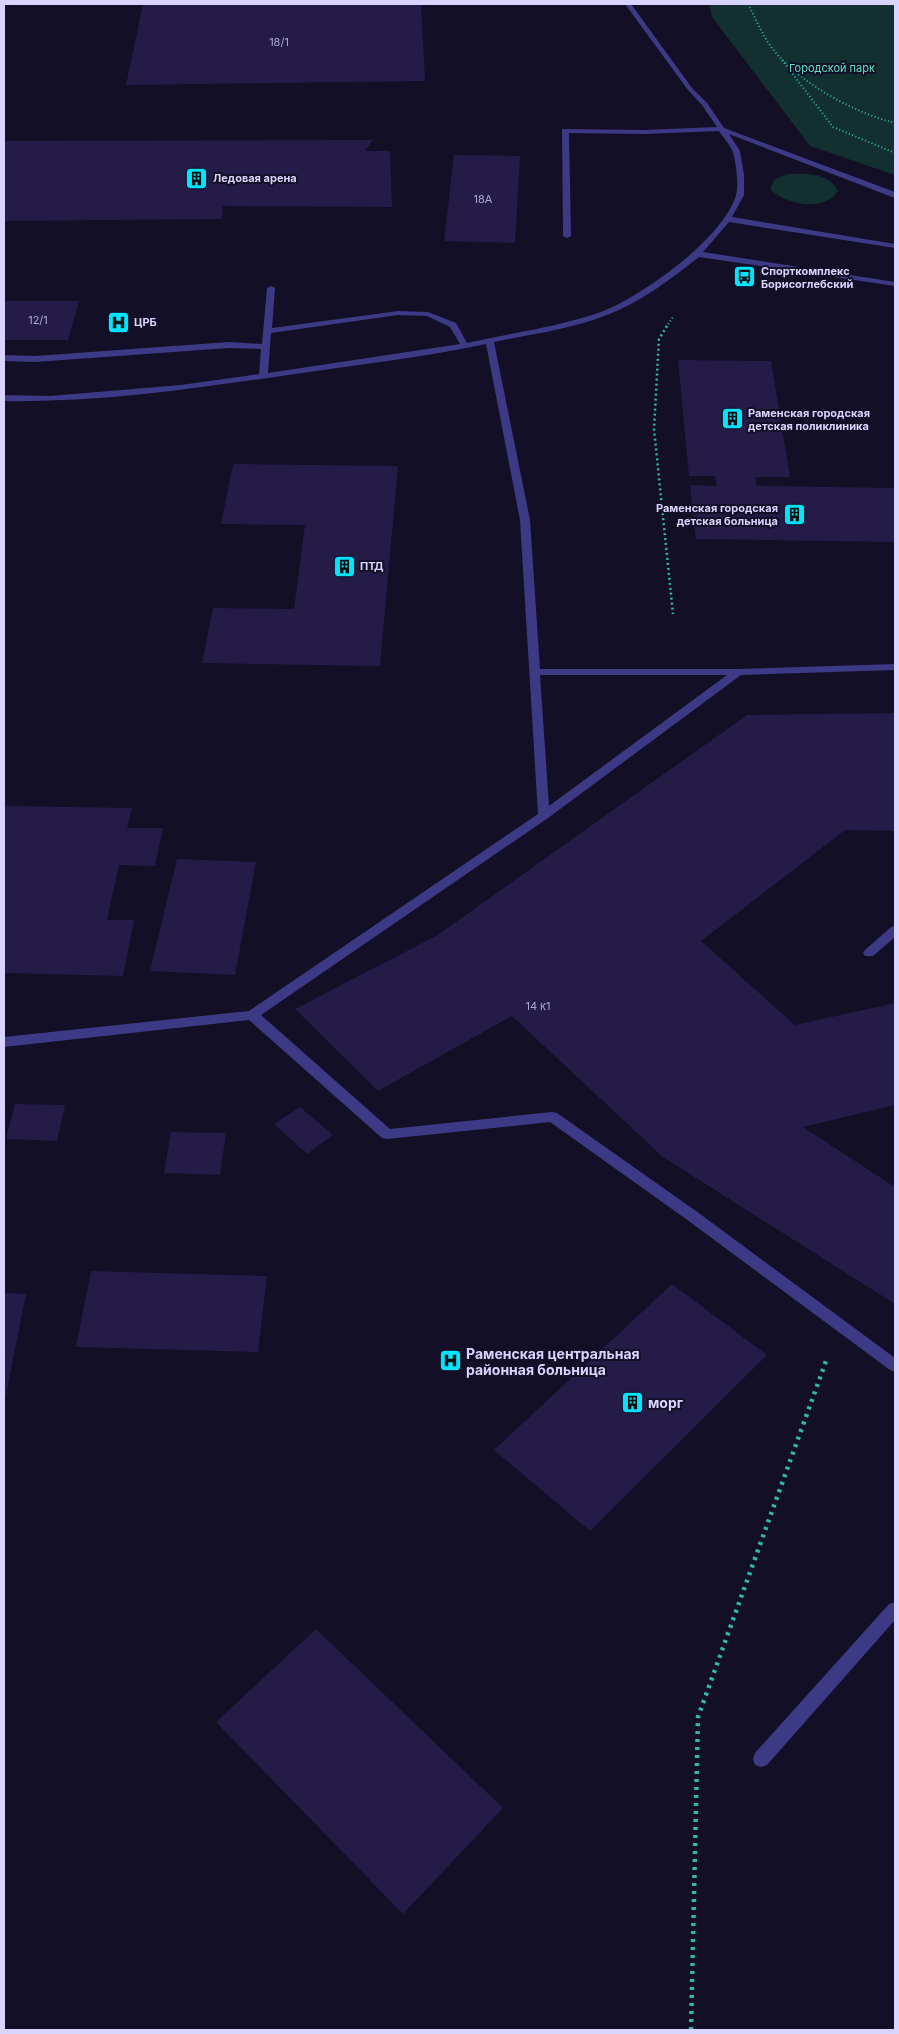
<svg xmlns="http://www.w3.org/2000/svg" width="899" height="2034" viewBox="0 0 899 2034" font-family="Inter,sans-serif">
<rect width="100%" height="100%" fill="#130f26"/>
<path fill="#12302f" d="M709,4H895V175L810,146L712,17Z
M788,174C805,173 830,173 838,191C836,194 833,197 830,199C813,210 782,202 770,189L774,180Z"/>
<path fill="#241b47" d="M143,4H421L425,81L126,85Z
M373,140L365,151H390L392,207L223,206L222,219L4,221V141Z
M454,155L520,156L515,243L444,241Z
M4,301H79L68,340H4Z
M678,360L771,361L790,477H755L757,486L895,488V542L696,539L690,485L717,486L715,476H689Z
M233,464L398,466L380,666L202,663L213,608L294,609L305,525L221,524Z
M895,713V831L845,830L701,941L795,1025L895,1003V1105L803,1127L895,1187V1304L663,1157L512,1016L378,1091L295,1009L436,936L747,715Z
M4,806L132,808L127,828H163L155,866L119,865L107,920H134L123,976L4,973Z
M177,859L256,862L235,975L150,971Z
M15,1104L65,1105L57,1141L6,1139Z
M300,1107L333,1135L307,1154L274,1124Z
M171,1132L226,1133L220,1175L164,1173Z
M91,1271L267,1276L258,1352L76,1347Z
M672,1284L767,1355L590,1531L494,1450Z
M4,1293L26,1294L5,1400H4Z
M316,1629L503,1808L403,1914L216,1722Z"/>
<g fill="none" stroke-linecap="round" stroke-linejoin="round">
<path stroke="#2fb8b0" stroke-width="2" stroke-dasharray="1 2.5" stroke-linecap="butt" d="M748,4C757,21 764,40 777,54C804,85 855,113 895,123
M782,60L833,127L895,153
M666,327L673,317"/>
<path stroke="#2fb8b0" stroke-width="2.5" stroke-dasharray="2 3" stroke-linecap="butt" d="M667,326L659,339L654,429L673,614"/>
<path stroke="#2fb8b0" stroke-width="4.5" stroke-dasharray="3 5" stroke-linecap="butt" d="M691,2030L698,1717L826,1361"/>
<path fill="#3d3a85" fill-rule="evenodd" d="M625,4H631L692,88L707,103L724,128L895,192V197H892L729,134L740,151L744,175V195L732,217L895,244V248L729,222L703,252L895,282V286L699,257C671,279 641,302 607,315C572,329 532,334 494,342L530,520L540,669H738L895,664V670L741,675L548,818L261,1015L390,1129L552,1112L557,1113L696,1211L895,1358V1372L890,1370L686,1219L550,1122L387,1139L382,1138L249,1020L4,1047V1037L249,1011L538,814L520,520L486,344C426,357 363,364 302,373C204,387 104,403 4,401V395L50,396L181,385L259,374L261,349L229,348L35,362L4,361V355L35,356L229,342L262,344L267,288L271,286L275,288L272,328L398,311L428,312L456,323L467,343C511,333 558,327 601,312C641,297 724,238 736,195C739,186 736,159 732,150C729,144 723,137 719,131L644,134L569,133L571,236L567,238L563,236L562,129L644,130L717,127L702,105L688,90ZM398,315L427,316L450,327L460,344L268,373L271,333ZM540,675H727L549,806Z
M895,926V937L873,956H865L863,953L865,950L891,927Z
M895,1602V1620L767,1765L761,1767L755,1765L753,1759L755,1753L889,1604Z"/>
</g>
<defs>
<symbol id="building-square" viewBox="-11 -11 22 22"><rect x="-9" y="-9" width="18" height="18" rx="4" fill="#00e5ff" stroke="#130f26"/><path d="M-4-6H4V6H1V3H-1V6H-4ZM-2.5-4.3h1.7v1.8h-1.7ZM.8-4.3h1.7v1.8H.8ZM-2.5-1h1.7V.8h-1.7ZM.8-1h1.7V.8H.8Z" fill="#111"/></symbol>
<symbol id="bus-square" viewBox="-11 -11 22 22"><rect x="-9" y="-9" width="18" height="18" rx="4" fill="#00e5ff" stroke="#130f26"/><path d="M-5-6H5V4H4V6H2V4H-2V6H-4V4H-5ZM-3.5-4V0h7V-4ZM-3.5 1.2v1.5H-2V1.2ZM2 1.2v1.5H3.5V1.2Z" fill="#111"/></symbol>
<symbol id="hospital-square" viewBox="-11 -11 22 22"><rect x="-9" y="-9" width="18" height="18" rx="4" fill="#00e5ff" stroke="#130f26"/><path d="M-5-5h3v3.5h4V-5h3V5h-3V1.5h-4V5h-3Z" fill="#111"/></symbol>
</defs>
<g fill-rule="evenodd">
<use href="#building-square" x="184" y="166" width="25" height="25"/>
<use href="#bus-square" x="732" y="264" width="25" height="25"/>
<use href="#hospital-square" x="106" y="310" width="25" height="25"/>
<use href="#building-square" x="720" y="406" width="25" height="25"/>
<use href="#building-square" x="782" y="502" width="25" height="25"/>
<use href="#building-square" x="332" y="554" width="25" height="25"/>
<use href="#hospital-square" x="438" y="1348" width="25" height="25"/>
<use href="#building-square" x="620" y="1390" width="25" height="25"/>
</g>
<g text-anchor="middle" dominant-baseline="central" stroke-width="4" stroke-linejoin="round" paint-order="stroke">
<g font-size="11" fill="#aca6d1">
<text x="279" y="42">18/1</text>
<text x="483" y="199">18А</text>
<text x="38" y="320">12/1</text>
<text x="538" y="1006">14 к1</text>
</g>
<g font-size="11" fill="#5fe0c0" stroke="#130f26">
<text x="832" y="68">Городской парк</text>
</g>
<g font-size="11" font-weight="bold" fill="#d9d4ff" stroke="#130f26" text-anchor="start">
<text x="213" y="178">Ледовая арена</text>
<text x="761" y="271">Спорткомплекс<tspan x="761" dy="13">Борисоглебский</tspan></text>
<text x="134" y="322">ЦРБ</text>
<text x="748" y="413">Раменская городская<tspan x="748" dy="13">детская поликлиника</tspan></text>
<text x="778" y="508" text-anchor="end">Раменская городская<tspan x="778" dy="13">детская больница</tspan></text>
<text x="360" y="566">ПТД</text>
</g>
<g font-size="14" font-weight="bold" fill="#d9d4ff" stroke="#130f26" text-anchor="start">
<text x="466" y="1353">Раменская центральная<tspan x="466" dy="16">районная больница</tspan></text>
<text x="648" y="1402">морг</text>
</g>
</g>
<rect width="899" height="2034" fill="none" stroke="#d9d4ff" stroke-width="10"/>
</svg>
